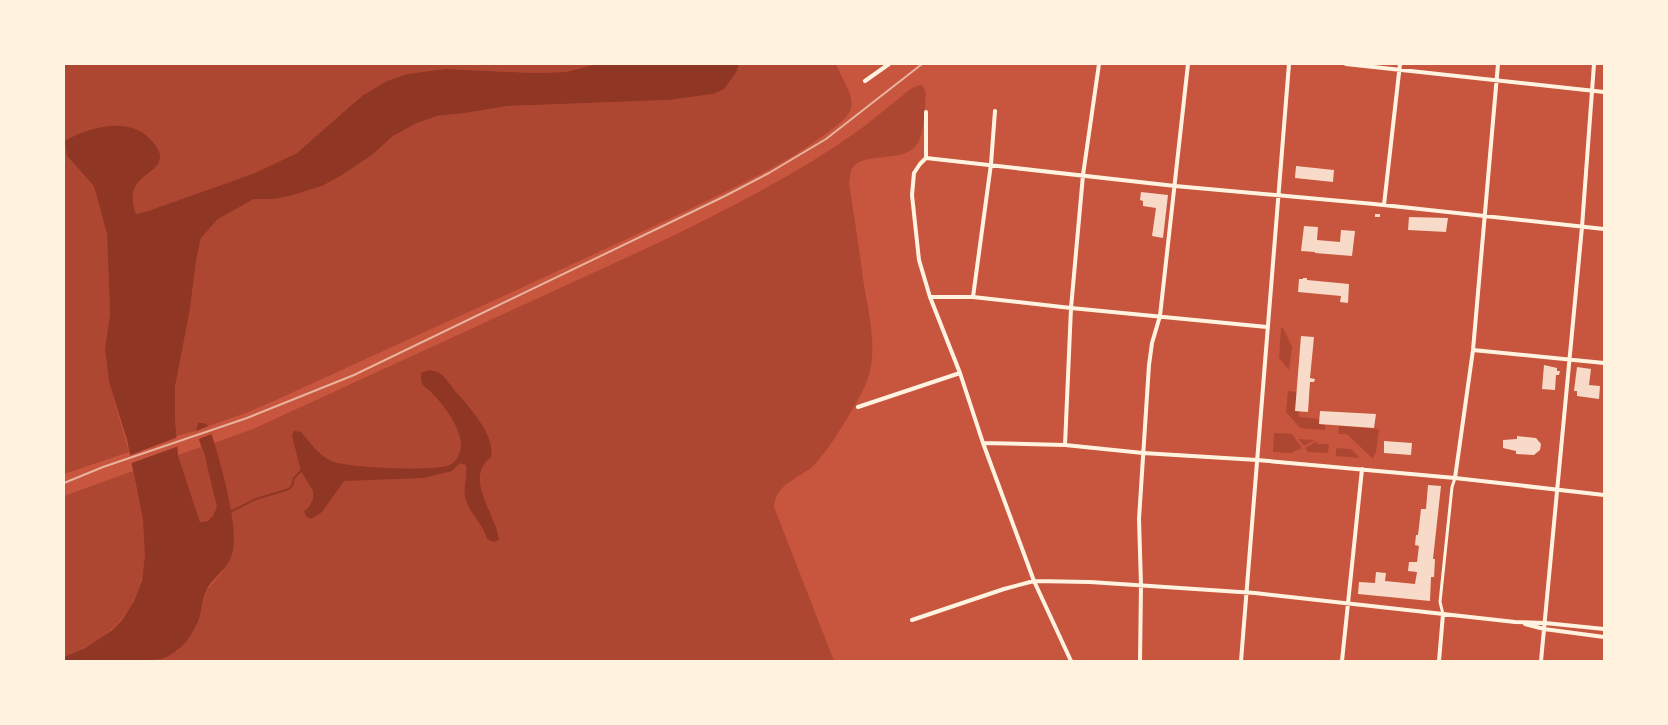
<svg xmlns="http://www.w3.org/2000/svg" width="1668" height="725" viewBox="0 0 1668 725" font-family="'Noto Sans',sans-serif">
<rect width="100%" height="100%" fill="#c8553d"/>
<path fill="#ae4732" d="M64,64H597L566,72L534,73L445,69L407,74L387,81L297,153L255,173L148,211L136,214L131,198L137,182L156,167L124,126L67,156L94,185L107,234L110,314L105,349L109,382L129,452L64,474Z
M739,64H836C841,78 858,99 849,113C843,122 832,129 823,136C783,165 737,186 692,208C554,274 415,336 276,400L246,413L209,426L204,423H198L196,431L176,436L175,421V387L190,309L196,261L201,238L218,219L254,199H275L290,196L322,186L339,177L372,155L393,136L417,123L437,116L465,113L508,106L669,100L713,94L737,71Z
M920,85L923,86L926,93C925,106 924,130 919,141C906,167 861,148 851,171C850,175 850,180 849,183C854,215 859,247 863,279C868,311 879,349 867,381C861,398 825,457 812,467C797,479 775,485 774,507L834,661H138L177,651L189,638L197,625L206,591L223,571L233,538L231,512L214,443L253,429L658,243C728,209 798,174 862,128C879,115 895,101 912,88Z
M1281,328H1283L1292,347L1289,370L1279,358Z
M1288,391L1297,392L1299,417L1319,419V424L1325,425V430L1300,428L1286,412Z
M1339,426L1379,429L1376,452L1373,459L1347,434H1338Z
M1275,433L1292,434L1302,448L1291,453L1273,452L1274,434Z
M1298,439L1315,440L1304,446Z
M1317,441V444H1329L1328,453L1308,452L1305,448Z
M201,447C205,459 218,496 217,507C216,517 208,521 200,522L178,455Z
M1336,448L1351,449L1360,458L1336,456Z
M133,471C138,498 147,529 145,556C141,610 112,638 64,657V496Z"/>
<path fill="#8f3625" d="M597,64H739L737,71L724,89L713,94L669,100L508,106L465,113L437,116L417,123L393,136L372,155L339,177L322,186L290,196L275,199H254L218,219L201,238L196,261L190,309L175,387V420L178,455L200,522L207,521L213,516L217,507L205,457L196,431L198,423H204L209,426C218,454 242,531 231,557C226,571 211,579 206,591C201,602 202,616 196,626C189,641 177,654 161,659C156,660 149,660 143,660C117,662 90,661 64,661V657L85,648L111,631L122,620L134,601L142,580L145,555L143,520L127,440L109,382L105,349L110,314L107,234L94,186L67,156L65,141C88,127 127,117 148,137C154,143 158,147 160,155C162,177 121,173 136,214L148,211L255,173L297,153L362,96L387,81L407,74L445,69L534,73L566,72Z
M429,370C432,371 436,371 438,372C445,376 450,385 455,391C468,405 496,436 491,457C463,479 496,513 499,540L493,542L487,539C484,525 470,514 466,500C462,488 468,478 466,465L460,463L452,471L423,478L344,481L322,512L311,519L306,516L304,511L309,507L313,499V491L301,471L292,436L294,431L301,432C311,443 318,455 331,461C348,468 429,471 447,466C454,464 458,458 460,451C466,434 444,405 432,393C430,390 425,388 423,385C420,381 421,378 421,373Z"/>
<path fill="#c8553d" d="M211,425L214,433L196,440L194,432Z
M178,437L179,446L129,464L128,456Z"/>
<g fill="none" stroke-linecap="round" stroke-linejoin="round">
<path stroke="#8f3625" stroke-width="2" d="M230,512L256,499L289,489L292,486L294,478L301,471"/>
</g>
<path fill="#f7dbc8" d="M1296,166L1334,170L1333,182L1295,178Z
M1141,192L1168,195L1163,238L1152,236L1156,208L1143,206V201L1140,200Z
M1375,214H1380V217H1375Z
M1409,217L1448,218L1446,232L1408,230Z
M1304,226L1318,227L1317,240L1340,242L1341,230L1355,231L1352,256L1315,253V252L1301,251Z
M1303,278H1307V280L1349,284L1348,303L1340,302L1341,296L1298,292L1299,279H1303Z
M1301,336L1314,337L1310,378L1315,379L1314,382H1310L1308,412L1295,411Z
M1544,365L1557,368V371H1560L1559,375H1556L1555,390L1542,389Z
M1577,367L1591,369L1589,385L1600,386L1599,399L1577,396V391H1574Z
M1320,411L1376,414L1374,428L1319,424Z
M1517,436L1536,438L1541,444L1540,450L1534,455L1516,454V451L1503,448V440L1517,439Z
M1384,441L1412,443L1411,455L1384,453Z
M1428,485L1441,486L1433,559H1435L1434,577H1431L1430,601L1358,594L1359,582L1375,583L1376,572L1386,573L1385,581L1415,584L1417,572L1408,571L1409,562H1417L1419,546L1415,545L1416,535H1418L1421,509H1426Z"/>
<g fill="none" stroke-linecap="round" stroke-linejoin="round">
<path stroke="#fff3e0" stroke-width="3" d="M1443,614L1440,602L1452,487L1455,478"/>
<path stroke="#fff3e0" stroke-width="4" d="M1346,64L1604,92
M865,81L889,64
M926,112V158L920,164L914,173L912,195L919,260L930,297L960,373L983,443L1034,581L1071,661
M926,158L1175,186L1374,204L1604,229
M1384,205L1400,64
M930,297H973L1071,308L1267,327
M973,297L991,164L995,111
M1473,350L1604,363
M858,407L960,373
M983,443L1065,445L1143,453L1257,460L1455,478L1604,495
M1065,445L1071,308L1083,175L1099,64
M1455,478L1473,350L1498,64
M912,620L1004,589L1034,581L1090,582L1255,593L1515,622L1545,623L1604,629
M1525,624L1544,629L1604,637
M1140,661L1141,585L1139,519L1149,365L1152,343L1160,316L1188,64
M1241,661L1289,64
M1342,661L1362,469
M1439,661L1443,614
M1541,661L1582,227L1594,64"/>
<path stroke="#e9b49f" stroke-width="2" d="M64,483L103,467L247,418L354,375L725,196L769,173L826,139L922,64"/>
</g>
<rect width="1668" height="725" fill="none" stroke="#fff3e0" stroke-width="130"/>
</svg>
